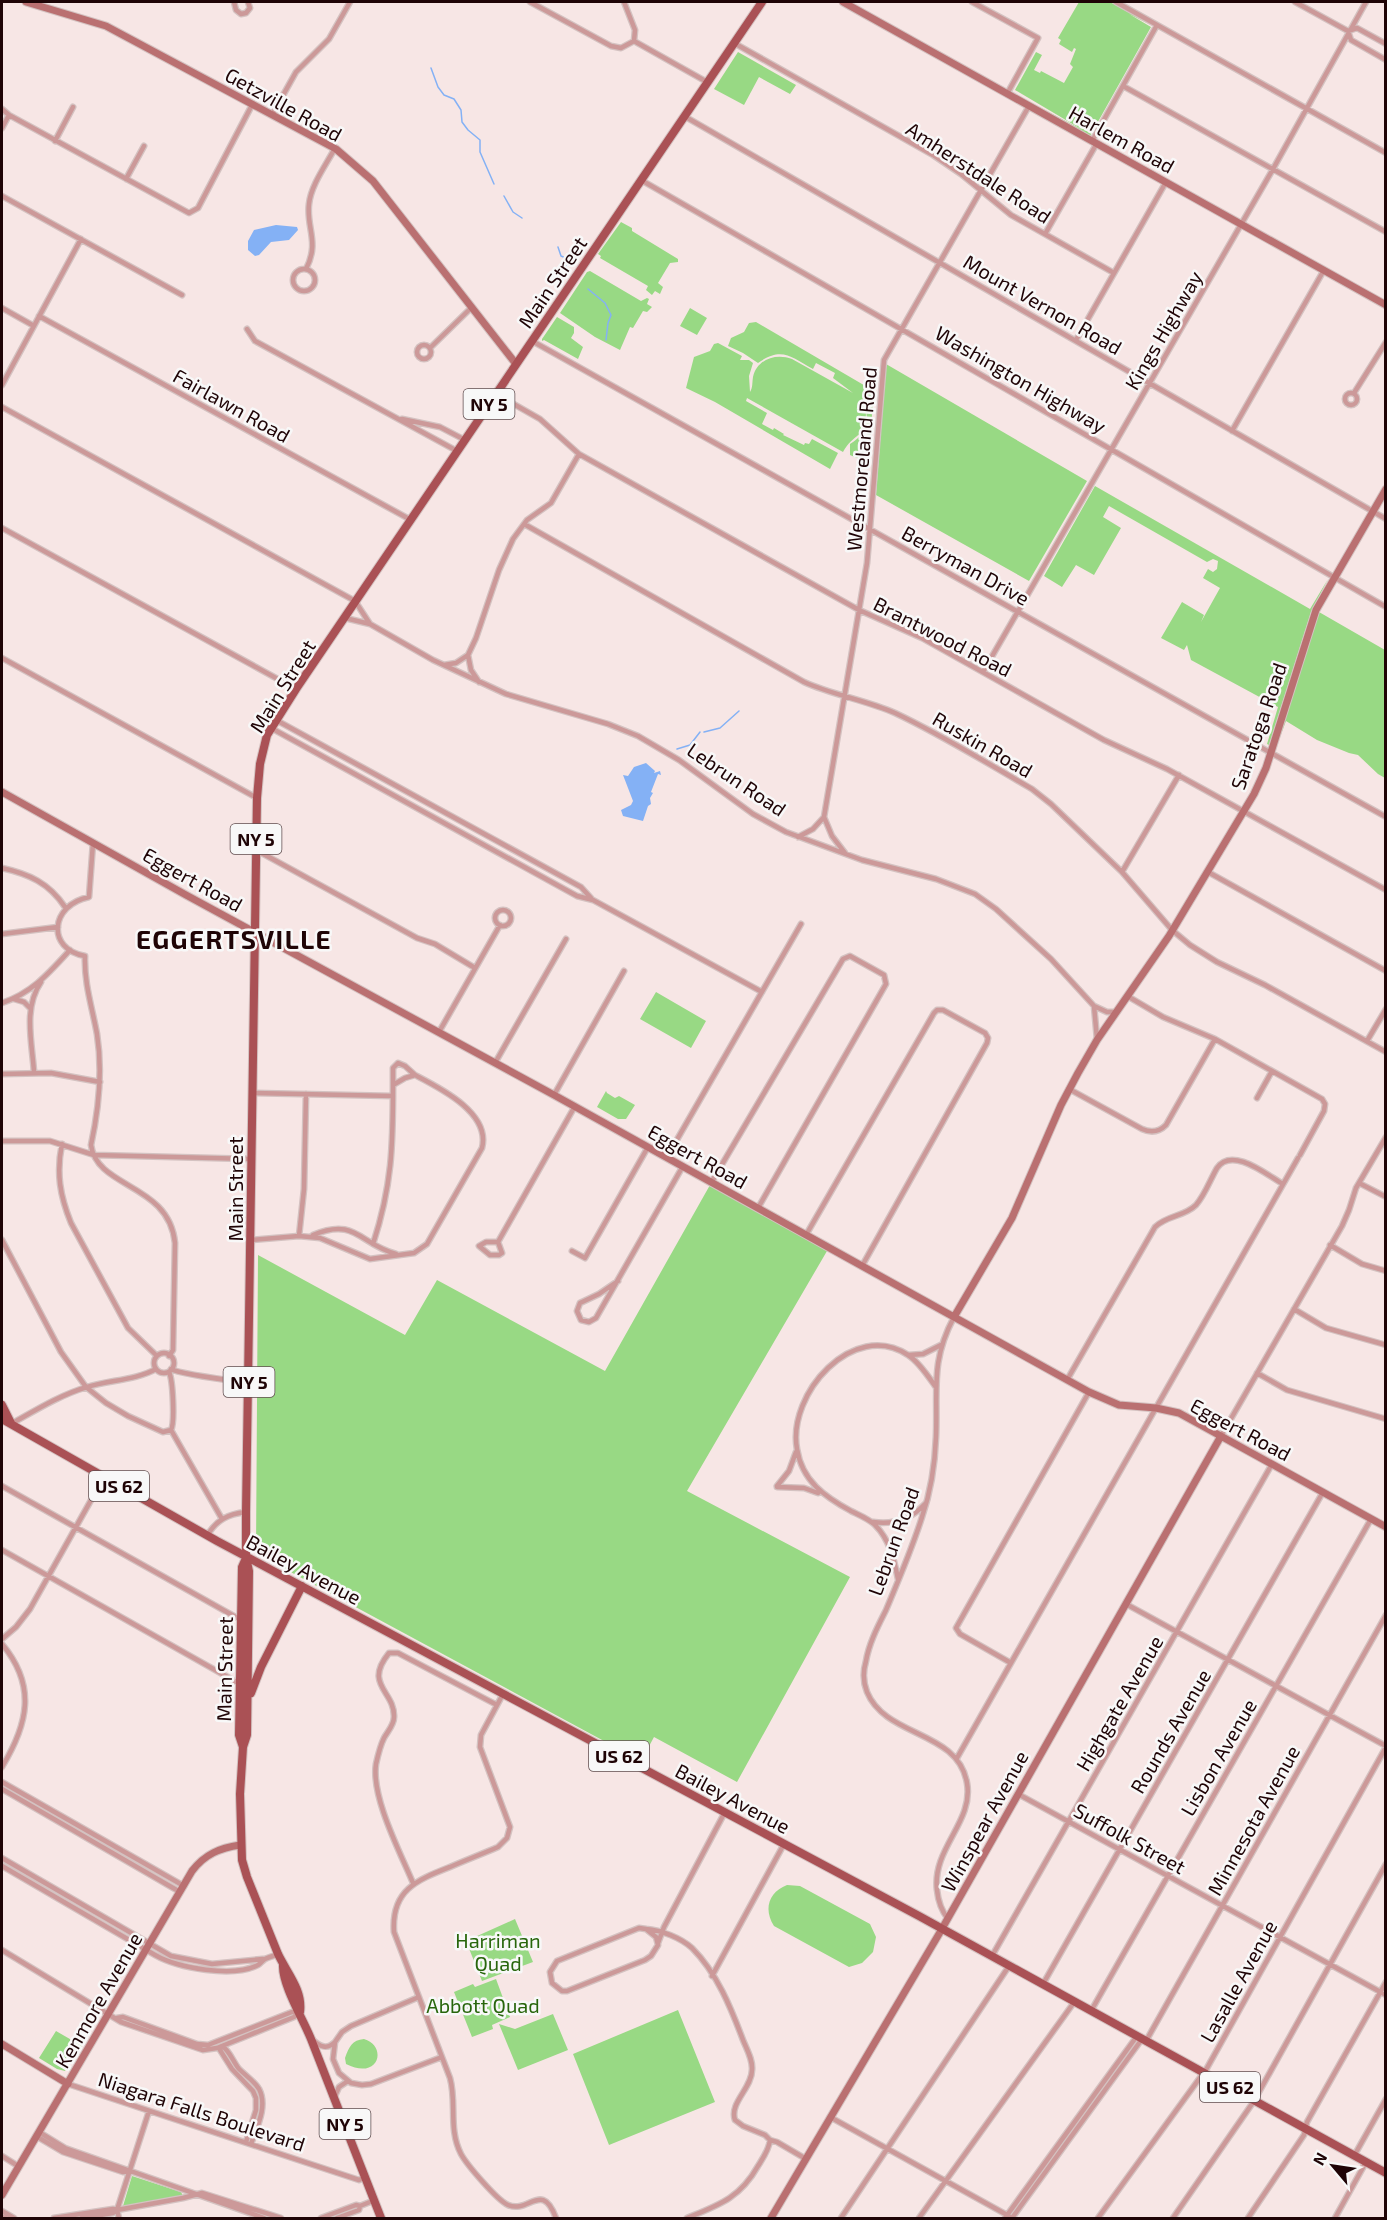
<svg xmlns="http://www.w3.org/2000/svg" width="1387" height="2220" viewBox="0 0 1387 2220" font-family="'Exo 2',sans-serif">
<rect width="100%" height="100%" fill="#f7e6e5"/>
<path fill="#98d984" d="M1079,2H1110L1151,25L1129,14L1151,27L1090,136L1013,93L1086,132L1015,90L1036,52L1042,55L1034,70L1040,73L1041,71L1064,83L1073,67L1070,64L1076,49L1074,48L1072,52L1059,44L1061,40L1058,38Z
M738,52L796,85L790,94L759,77L744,105L714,89Z
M621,222L632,228V231L678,259V262L670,263L658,283L663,287L660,294L655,291L652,295L646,290L648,286L600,258L601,256L598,254Z
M590,271L641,301L647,298L649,299L647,304L652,307L647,312L643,311L633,328L630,327L620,350L595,337L560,313L587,272Z
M690,308L707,318L697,335L680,326Z
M557,317L574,327V333L571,338L583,347L578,359L544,340L542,341V339Z
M756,322L874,391L868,463L850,455V444C863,436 869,426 866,411C866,439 853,433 843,452L747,398L746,401L767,413L762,424L773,430L774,428L784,434L783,435L804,445L805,443L809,444L812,439L838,453L830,469L715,402L686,388L694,357L710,351L714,344L718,343L742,356L740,360H749L753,363L749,376L750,392C753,387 752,383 753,377C757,359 776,353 792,359L853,393L833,378L835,373L816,363L813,369C791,357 782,346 758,363L743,353L728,346L731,338L744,332L749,323Z
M886,364L1087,481L1029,581L876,495Z
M1095,486L1310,609L1328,579L1311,612L1269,745L1267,744L1278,707L1191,660L1187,645L1184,650L1161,638L1182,602L1204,615L1201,622L1220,588L1203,578L1208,569L1213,572L1217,569L1218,561L1213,559L1207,562L1109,506L1103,517L1121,528L1094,575L1076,565L1062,587L1044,576Z
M1319,612L1385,650V778L1378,774L1358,755L1349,753L1317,740L1286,721L1275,750Z
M656,992L706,1021L691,1048L640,1019Z
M606,1091L607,1093L615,1098L619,1096L635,1105L626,1119H618L597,1107Z
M710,1185L827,1251L687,1491L850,1577L737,1782L654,1737L641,1761L261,1556L256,1550L258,1255L405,1335L437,1280L605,1371Z
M787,1885L800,1886L870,1924L876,1937L873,1952L862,1963L849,1967L774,1926C763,1909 769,1892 787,1885Z
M515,1919L533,1962L482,1981L466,1941Z
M496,1979L510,2017L492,2025L493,2029L472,2037L454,1992L473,1984L475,1987Z
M678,2010L715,2102L609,2145L573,2054Z
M553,2014L568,2050L518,2070L499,2024L515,2029Z
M56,2031L82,2046L65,2071L57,2069L39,2058Z
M364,2039C388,2046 379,2081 346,2064L345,2058C349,2047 352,2040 364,2039Z
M132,2176L181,2192L183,2196L123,2206Z"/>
<path fill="#84b1f5" d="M276,225L297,227L298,230L289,240L271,242L259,255L255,256L248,250V241L254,230Z
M646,763L655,771L654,773L660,771L661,775L658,774L651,792L653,793L650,798L651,804L648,806L643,821L623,816L621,810L631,805L633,801L623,775L628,776L634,767Z"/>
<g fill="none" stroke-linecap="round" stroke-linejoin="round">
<path stroke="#84b1f5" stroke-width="1.5" d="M431,68L438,87L444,95L454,99L461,110L462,122L468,130L480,140V152L494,184
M504,196L513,212L522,218
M558,247L561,256L566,258V266
M588,289L605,303L611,315L608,323L606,340
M704,732L720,728L739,711
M677,749L690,745L700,732"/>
<defs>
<path id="street" d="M234,2L236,10L241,14L246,13L250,8L248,2
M530,2L611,46L621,48L634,41
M624,2L635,30L634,41
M972,2L1038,38L1007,94
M1116,2L1386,153
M1295,2L1348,31L1351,40L1386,60
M1348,31L1357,28L1386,44
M634,41L707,82
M734,43L933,155L961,174L1011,215L1114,273
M1123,86L1386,232
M2,109L9,115L189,213L198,208L252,105
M272,115L296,72L329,39L350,2
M684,116L1386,519
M2,128L9,115
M55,141L73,107
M1092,141L1157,25
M126,179L144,146
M641,180L1386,607
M2,196L182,295
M1045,234L1097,143
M306,269C320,242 306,228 309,204C311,185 326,165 335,148
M293 280a11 11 0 1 1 22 0a11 11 0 1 1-22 0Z
M2,308L34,326
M39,316L411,520
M247,329L255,341L457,451
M1076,340L1166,182
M532,341L1386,817
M417 352a7 7 0 1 1 14 0a7 7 0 1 1-14 0Z
M430,348L471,308
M2,385L81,239
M1345 399a6 6 0 1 1 12 0a6 6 0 1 1-12 0Z
M1354,393L1386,342
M496,394L540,419L579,454L859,610L922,638L1104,740L1167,769L1386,890
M2,407L355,601L370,624
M402,419L440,427L465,440
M1232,431L1324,270
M524,524L804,682C833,695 865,700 895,713C942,735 987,763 1032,789L1051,804L1122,872L1172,930L1190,945L1217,962L1265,985L1386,1052
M2,528L296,689
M345,618L370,624L433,660L506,694L608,724L638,736L679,760L753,814L786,832L862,860L936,879L975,894L996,909L1051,959L1094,1006L1107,1012H1117
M468,655L471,670L479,682
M2,658L257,798
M444,665L456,663L468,655L476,638L499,570L513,539L527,520L551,503L579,454
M983,672L1273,169L1366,2
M276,720L581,887L591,898
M271,728L577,896L593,900L762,992
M824,817L832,836L845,853
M798,837L813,829L824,817L867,563L884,360L1029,106
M93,843L89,897C50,905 46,949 85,956C84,983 92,1007 97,1034C103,1072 99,1108 91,1145C97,1189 169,1183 175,1243L173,1350L169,1356
M256,850L417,938L435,944L475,968
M2,868C29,874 49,883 65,907
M1122,872L1179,775
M1208,872L1386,971
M495 918a8 8 0 1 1 16 0a8 8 0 1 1-16 0Z
M2,934L58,927
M1129,997L1163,1017L1215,1039L1322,1099L1325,1104L1324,1111L1300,1155
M14,999L24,1002L30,1008
M2,1003C32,993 49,973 70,950
M1094,1006L1097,1039
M439,1032L500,925
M1367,1041L1386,1009
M495,1063L566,939
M34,1072C32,1042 23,1008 41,982
M2,1074L51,1073L100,1082
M393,1085V1068L398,1063L405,1066L415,1075
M1069,1089L1142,1129C1151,1133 1159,1132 1166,1125L1215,1039
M252,1093L393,1096
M554,1095L624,971
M1257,1098L1272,1071
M2,1141H50L94,1155L251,1159
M62,1144C56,1173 60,1196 71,1223L128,1328L157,1356
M667,1157L801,924
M711,1183L843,959L850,956L884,975L886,984L758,1208
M1359,1183L1386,1197
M313,1235C356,1217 359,1244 396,1254
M806,1235L934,1013L937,1010H943L985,1033L988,1038L987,1043L862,1266
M299,1236L304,1189L306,1094
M2,1240L61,1352L86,1387L106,1403L128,1416L163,1432L171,1430
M250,1240L299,1236L320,1238L370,1259L414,1253L427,1244L482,1148C491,1113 440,1088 415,1075L405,1078L393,1085C393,1146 392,1186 373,1244
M498,1242H486L479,1246L490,1255H499L502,1253L498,1242L575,1106
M1330,1245L1362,1264L1386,1271
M572,1251L585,1258L648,1147
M618,1281L599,1294L580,1303L577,1311L581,1320L589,1322L596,1318L683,1166
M1294,1309L1326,1328L1386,1345
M154 1363a10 10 0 1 1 20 0a10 10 0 1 1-20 0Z
M909,1355L923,1354L941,1345
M171,1369C179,1374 234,1381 249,1383
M169,1372C173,1380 175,1423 171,1430
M1257,1373L1287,1390L1386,1419
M1067,1380L1155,1227C1167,1215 1184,1217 1196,1205C1205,1195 1210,1180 1217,1168C1232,1146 1267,1175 1283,1184
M11,1424C36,1410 60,1395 87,1387C110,1380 136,1380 156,1369
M171,1430L222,1519
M1221,1436L1342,1226L1349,1210L1356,1188L1386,1137
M2,1486L241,1620
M777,1486L789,1471L796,1452
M777,1487L804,1488L818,1493
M873,1522C893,1525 911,1519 925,1504
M207,1536C216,1520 228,1514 246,1512
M2,1550L240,1684
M898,1579C894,1559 890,1540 875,1525C869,1519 859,1515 851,1511C825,1497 802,1481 797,1449C787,1394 853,1319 908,1355C919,1362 928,1376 935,1386
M1126,1604L1386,1746
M2,1639L16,1627L30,1609L104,1477
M2,1644C37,1686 28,1724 2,1767
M1011,1663L960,1634L956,1628L1089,1392
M503,1694L481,1735L480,1747L510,1827L507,1838L498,1847C482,1854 466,1860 450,1867C417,1880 391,1890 394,1932L450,2078C457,2103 448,2129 461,2154C467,2165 497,2200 508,2205C529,2214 542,2180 556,2218
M957,1758L1298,1158
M2,1782L184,1886
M2,1789L180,1892
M1018,1794L1386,1995
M2,1858L171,1956L212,1964L263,1959
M2,1866L155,1955C178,1968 233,1978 258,1965C260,1964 262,1961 265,1959C269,1957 274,1956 278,1954
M413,1883C400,1852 371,1797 376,1764C378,1755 380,1746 384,1738C388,1731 394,1725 394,1717C395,1691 363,1685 389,1653H398L497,1705
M948,1919C941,1910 938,1900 937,1890C932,1848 974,1822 967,1783C958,1730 886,1738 867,1692C863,1682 863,1671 866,1661C869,1643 878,1626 886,1610C899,1579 912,1549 922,1517C931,1491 935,1464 936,1437C938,1390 930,1362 954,1317
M639,1928L646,1929L656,1937L658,1945L651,1956L645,1960L567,1991H562L552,1983L550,1972L557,1961Z
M646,1929C661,1930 681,1938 692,1948C717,1973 731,2008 743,2040C747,2050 753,2060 752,2070C752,2088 729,2103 735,2120L743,2126L765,2135L770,2140L777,2142L806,2159
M658,1943L664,1927L725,1812
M2,1950L121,2022L203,2050L217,2048L294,2017L299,2013
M992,1956L1272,1464
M712,1976L784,1844
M1043,1984L1323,1492
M419,1997L351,2026L342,2032L335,2042L333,2059L339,2073L351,2083L362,2085L371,2084L442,2057
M1091,2011L1371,1519
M117,2018L123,2017L197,2044L208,2045L292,2012H298
M312,2039C320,2047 327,2050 335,2042
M1146,2041L1386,1615
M222,2046L220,2050L232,2069L253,2091L256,2098V2110L246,2142
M222,2046C230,2051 233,2062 239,2069C245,2075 254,2081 259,2089C268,2106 257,2127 251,2144
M68,2084L359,2180L366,2177
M334,2098L339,2087L348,2081
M830,2117L1009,2216
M39,2132L65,2148L264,2218
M36,2136L63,2152L123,2172L129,2171
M2,2156L18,2166
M1354,2156L1386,2099
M2,2211L14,2218
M2,2217L5,2218
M54,2218L113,2209L117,2210L183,2198L202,2193L281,2218
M82,2218L113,2213L117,2210
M119,2218L117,2210L149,2111
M321,2218L356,2205L360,2206L375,2200
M337,2218L359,2210L360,2206
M687,2218C719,2205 740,2198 758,2166C763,2158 769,2150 770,2140
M841,2218L1009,1966
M919,2218L1075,2001
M1005,2218L1137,2036
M1012,2218L1142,2039
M1098,2218L1207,2068L1386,1747
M1173,2218L1254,2101L1386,1864
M1248,2218L1304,2135L1307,2122L1386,1982
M1335,2218L1366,2162"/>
<path id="secondary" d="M26,2L106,26L336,149L373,181L516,364
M843,2L1386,305
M2,792L186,895L554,1095L1089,1392L1119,1405L1156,1408L1179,1413L1386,1527
M954,1317L1012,1218L1061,1105L1078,1073L1097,1040L1169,936L1254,794L1266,768L1316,610L1386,489
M2,2044L68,2084
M2,2195L192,1871C205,1854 220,1848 240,1845
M771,2218L939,1934L1221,1436"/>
<path id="primary" d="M2,1405L11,1423
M2,1419L217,1541L919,1916L1386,2173
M246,1558L242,1567L239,1735L243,1747L240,1794L242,1860L247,1877L278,1954C287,1973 303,1990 300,2012
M251,1693L261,1667L302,1586
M243,1747L247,1735L249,1571L246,1557V1512L257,798L260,764L267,735L296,689L762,2
M283,1965C282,1985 303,2019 311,2039L381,2218"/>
</defs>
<use href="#street" stroke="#d4c2c1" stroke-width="7"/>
<use href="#secondary" stroke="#d4c2c1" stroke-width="9"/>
<use href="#primary" stroke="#d4c2c1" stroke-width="10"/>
<use href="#street" stroke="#c99" stroke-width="4.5"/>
<use href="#secondary" stroke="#ba7071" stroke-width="7"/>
<use href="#primary" stroke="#aa5155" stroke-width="8"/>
</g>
<g text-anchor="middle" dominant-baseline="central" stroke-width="5" stroke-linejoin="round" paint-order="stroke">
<g fill="#f8f8f8" stroke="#604d4f" stroke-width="1.5">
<rect x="463.5" y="389" width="51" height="30" rx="4.5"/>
<rect x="230.5" y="824" width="51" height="30" rx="4.5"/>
<rect x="223.5" y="1367" width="51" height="30" rx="4.5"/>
<rect x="89" y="1471" width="60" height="30" rx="4.5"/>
<rect x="589" y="1741" width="60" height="30" rx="4.5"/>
<rect x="1200" y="2072" width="60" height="30" rx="4.5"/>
<rect x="319.5" y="2109" width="51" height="30" rx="4.5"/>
</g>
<g font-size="18" font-weight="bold" fill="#1f0406">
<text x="489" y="404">NY 5</text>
<text x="256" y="839">NY 5</text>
<text x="249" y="1382">NY 5</text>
<text x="119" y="1486">US 62</text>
<text x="619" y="1756">US 62</text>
<text x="1230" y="2087">US 62</text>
<text x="345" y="2124">NY 5</text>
</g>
<g font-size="20" fill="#1f0406" stroke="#f8f8f8">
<text transform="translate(284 104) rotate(29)">Getzville Road</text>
<text transform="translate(1122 139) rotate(29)">Harlem Road</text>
<text transform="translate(979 172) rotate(33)">Amherstdale Road</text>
<text transform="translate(552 282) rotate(-56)">Main Street</text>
<text transform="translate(1043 304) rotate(30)">Mount Vernon Road</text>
<text transform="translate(1163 330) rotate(-60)">Kings Highway</text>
<text transform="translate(1021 379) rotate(30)">Washington Highway</text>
<text transform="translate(232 405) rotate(29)">Fairlawn Road</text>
<text transform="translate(861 459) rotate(-85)">Westmoreland Road</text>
<text transform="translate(966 565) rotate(29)">Berryman Drive</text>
<text transform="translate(943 636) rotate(27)">Brantwood Road</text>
<text transform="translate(282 686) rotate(-58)">Main Street</text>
<text transform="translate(1258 726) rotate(-71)">Saratoga Road</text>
<text transform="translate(983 744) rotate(30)">Ruskin Road</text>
<text transform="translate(737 779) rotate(34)">Lebrun Road</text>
<text transform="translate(193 879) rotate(29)">Eggert Road</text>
<text transform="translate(698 1156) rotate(29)">Eggert Road</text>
<text transform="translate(235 1189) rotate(-90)">Main Street</text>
<text transform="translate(1241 1429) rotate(28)">Eggert Road</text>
<text transform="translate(893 1541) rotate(-70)">Lebrun Road</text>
<text transform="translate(304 1569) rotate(28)">Bailey Avenue</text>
<text transform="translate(224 1669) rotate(-89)">Main Street</text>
<text transform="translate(1119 1703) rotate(-60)">Highgate Avenue</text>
<text transform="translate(1170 1731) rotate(-60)">Rounds Avenue</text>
<text transform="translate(1218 1757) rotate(-60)">Lisbon Avenue</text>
<text transform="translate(733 1798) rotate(28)">Bailey Avenue</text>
<text transform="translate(1253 1820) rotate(-61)">Minnesota Avenue</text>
<text transform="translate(984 1821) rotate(-61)">Winspear Avenue</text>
<text transform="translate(1130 1838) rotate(29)">Suffolk Street</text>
<text transform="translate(1238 1981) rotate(-61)">Lasalle Avenue</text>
<text transform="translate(98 2000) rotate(-60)">Kenmore Avenue</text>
<text transform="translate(202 2111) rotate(18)">Niagara Falls Boulevard</text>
</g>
<g font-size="20" fill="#28660c" stroke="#f8f8f8">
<text x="498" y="1940">Harriman<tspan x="498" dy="23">Quad</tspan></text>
<text x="483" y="2005">Abbott Quad</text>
</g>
<g font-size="26" font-weight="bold" letter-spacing="1.5" fill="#1f0406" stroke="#f8f8f8">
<text x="234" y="938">EGGERTSVILLE</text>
</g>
</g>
<rect width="1387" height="2220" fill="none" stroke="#1f0406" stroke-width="6"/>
<g transform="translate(1333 2166) rotate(299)" stroke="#f8f8f8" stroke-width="4.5" paint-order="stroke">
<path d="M0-4.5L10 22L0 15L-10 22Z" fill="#1f0406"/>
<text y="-9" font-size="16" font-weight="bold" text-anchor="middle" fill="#1f0406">N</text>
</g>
</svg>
